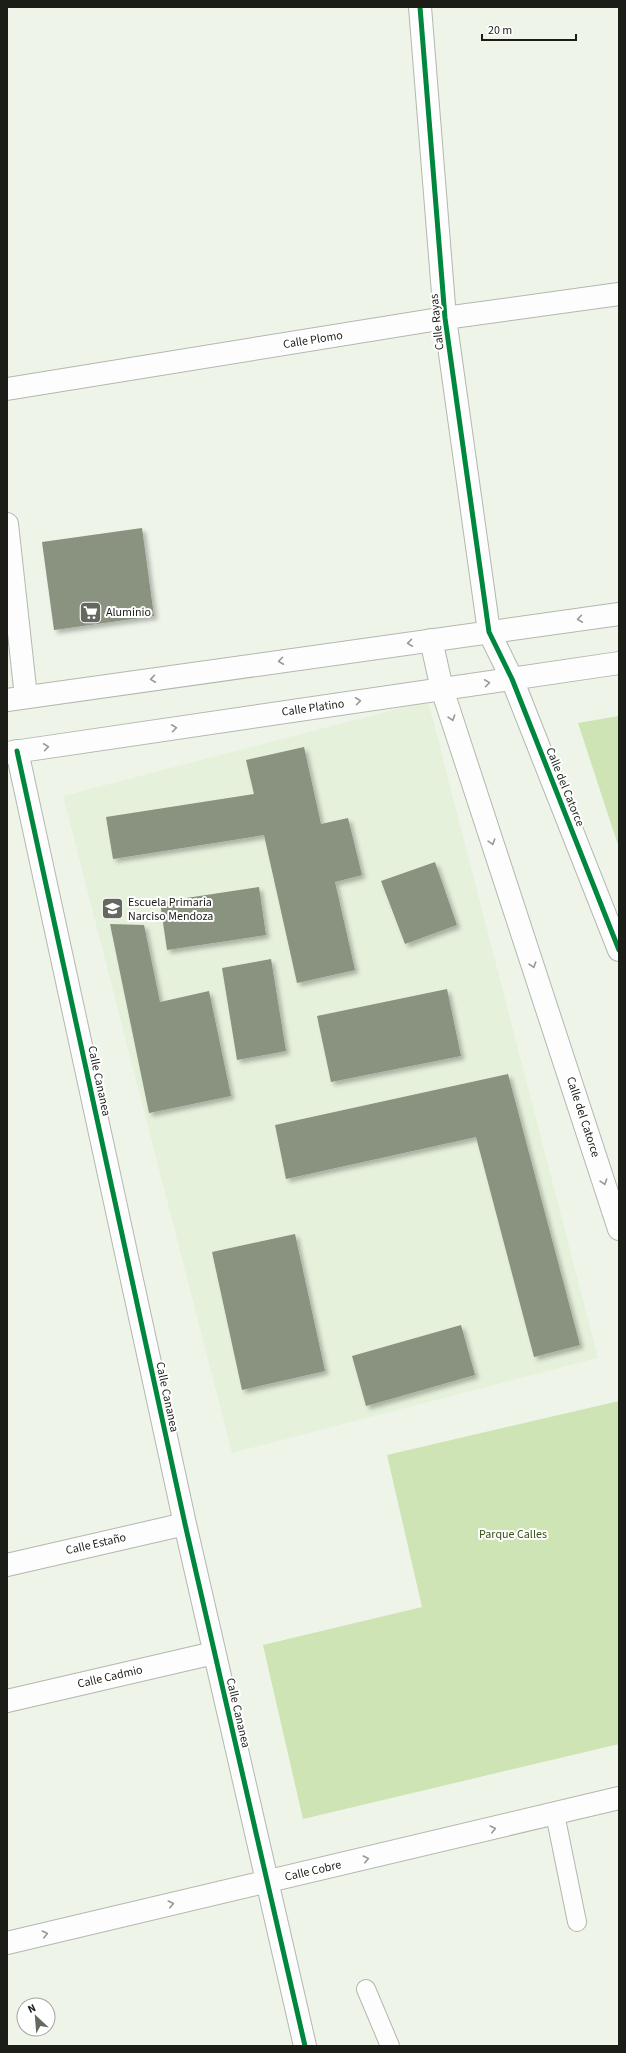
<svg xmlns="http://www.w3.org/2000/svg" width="626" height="2053" viewBox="0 0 626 2053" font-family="'Source Sans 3',sans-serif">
<defs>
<filter id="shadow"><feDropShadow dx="3.5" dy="3.5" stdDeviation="2" flood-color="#0004"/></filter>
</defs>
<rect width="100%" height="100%" fill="#eef4e8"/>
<path fill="#e6f1dc" d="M428,701L598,1358L232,1453L63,796Z"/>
<path fill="#cee4b4" d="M619,716V848L578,723Z
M619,1401V1744L303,1819L263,1645L422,1607L387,1455Z"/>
<path fill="#8a9280" filter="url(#shadow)" d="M142,528L154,616L54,630L42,542Z
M304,747L321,824L348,818L362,875L335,882L355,970L297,983L264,835L113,859L106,817L254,794L246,760Z
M435,862L457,925L405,944L381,881Z
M259,887L266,935L167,950L160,902Z
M110,924L144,925L160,1002L209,991L231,1096L149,1113Z
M271,959L286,1051L237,1060L222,968Z
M447,989L461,1056L331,1082L317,1016Z
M508,1074L580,1345L534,1357L476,1137L286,1179L275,1125Z
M295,1234L325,1371L242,1390L212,1252Z
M461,1325L475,1375L366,1406L352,1356Z"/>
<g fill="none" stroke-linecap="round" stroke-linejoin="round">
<defs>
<path id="service" d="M555,1814L577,1922
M366,1989L390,2046"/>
<path id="minor" d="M420,7L445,318L489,632L512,679L619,950
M7,389L445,318L619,294
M7,524L26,697
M431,640L442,689L619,1229
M17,751L185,1524L305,2046
M7,1565L185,1524
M7,1701L214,1653
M7,1943L619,1798"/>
<path id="tertiary" d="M7,700L619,614
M7,753L619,663"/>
</defs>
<use href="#service" stroke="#b3b8af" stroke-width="20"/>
<use href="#minor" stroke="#b3b8af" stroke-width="24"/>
<use href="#tertiary" stroke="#b3b8af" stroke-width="24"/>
<use href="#service" stroke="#fcfdfc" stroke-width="18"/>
<use href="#minor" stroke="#fcfdfc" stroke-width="22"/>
<use href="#tertiary" stroke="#fcfdfc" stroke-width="22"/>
<defs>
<path id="cycleway" d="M420,7L445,318L489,632L512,679L619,950
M17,751L185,1524L305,2046"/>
</defs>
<use href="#cycleway" stroke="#fff" stroke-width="8"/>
<use href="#cycleway" stroke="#00873e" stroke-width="5"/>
</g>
<defs><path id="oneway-chevron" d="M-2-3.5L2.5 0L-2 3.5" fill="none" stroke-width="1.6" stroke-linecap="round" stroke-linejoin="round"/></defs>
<g stroke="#969995">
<use href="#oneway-chevron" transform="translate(580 619) rotate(172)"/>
<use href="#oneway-chevron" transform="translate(410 643) rotate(172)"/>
<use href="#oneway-chevron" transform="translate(281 661) rotate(172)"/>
<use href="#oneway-chevron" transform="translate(153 679) rotate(172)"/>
<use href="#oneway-chevron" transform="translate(487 683) rotate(-8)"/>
<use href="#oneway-chevron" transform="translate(358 701) rotate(-8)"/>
<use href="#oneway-chevron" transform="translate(452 718) rotate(72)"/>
<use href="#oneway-chevron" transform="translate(174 728) rotate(-8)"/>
<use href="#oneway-chevron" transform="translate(46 747) rotate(-8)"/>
<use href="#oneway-chevron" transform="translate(492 842) rotate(72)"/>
<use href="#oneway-chevron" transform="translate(533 965) rotate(72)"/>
<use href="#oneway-chevron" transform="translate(604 1182) rotate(72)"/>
<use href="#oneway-chevron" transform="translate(493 1829) rotate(-13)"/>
<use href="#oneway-chevron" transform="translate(366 1859) rotate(-13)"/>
<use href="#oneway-chevron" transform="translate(171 1904) rotate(-13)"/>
<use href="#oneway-chevron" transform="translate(45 1934) rotate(-13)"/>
</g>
<defs>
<symbol id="supermarket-square" viewBox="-11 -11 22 22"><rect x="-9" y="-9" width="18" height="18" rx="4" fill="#646960" stroke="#fff"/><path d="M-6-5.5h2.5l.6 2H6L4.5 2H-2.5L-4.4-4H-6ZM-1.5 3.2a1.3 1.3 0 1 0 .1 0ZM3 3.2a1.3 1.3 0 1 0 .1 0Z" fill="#fff"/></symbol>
<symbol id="school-square" viewBox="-11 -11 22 22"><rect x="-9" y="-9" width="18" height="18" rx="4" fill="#646960" stroke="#fff"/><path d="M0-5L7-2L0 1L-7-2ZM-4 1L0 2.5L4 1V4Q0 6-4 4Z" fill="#fff"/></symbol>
</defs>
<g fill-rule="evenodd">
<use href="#supermarket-square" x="78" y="600" width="25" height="25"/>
<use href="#school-square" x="100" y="896" width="25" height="25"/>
</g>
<g text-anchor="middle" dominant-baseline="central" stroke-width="4" stroke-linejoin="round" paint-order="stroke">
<g font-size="12" fill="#1a1e17" stroke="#fff">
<text transform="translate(437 322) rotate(-96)">Calle Rayas</text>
<text transform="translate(313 340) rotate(-9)">Calle Plomo</text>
<text transform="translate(313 708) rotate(-8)">Calle Platino</text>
<text transform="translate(565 787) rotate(68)">Calle del Catorce</text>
<text transform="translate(99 1081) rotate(78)">Calle Cananea</text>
<text transform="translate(583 1117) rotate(72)">Calle del Catorce</text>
<text transform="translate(167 1397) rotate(78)">Calle Cananea</text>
<text transform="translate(96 1544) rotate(-13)">Calle Estaño</text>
<text transform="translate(110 1677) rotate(-13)">Calle Cadmio</text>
<text transform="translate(238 1713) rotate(77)">Calle Cananea</text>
<text transform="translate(313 1871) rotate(-13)">Calle Cobre</text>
</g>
<g font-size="12" fill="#1a1e17" stroke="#fff" text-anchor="start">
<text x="106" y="612">Aluminio</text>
<text x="128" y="902">Escuela Primaria<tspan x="128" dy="14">Narciso Mendoza</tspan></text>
</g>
<g font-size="12" fill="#385016" stroke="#fff">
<text x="513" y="1534">Parque Calles</text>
</g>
</g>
<rect width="626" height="2053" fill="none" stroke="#1a1e17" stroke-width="16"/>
<g transform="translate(36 2017) rotate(334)"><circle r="19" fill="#ffffff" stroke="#a3a5a2"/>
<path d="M0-3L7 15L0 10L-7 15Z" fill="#646960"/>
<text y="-6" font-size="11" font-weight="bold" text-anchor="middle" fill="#1a1e17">N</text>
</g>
<path d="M482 34v6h94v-6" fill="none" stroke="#1a1e17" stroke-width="2"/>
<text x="488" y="34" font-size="12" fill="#1a1e17" stroke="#ffffff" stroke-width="3" paint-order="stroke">20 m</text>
</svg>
